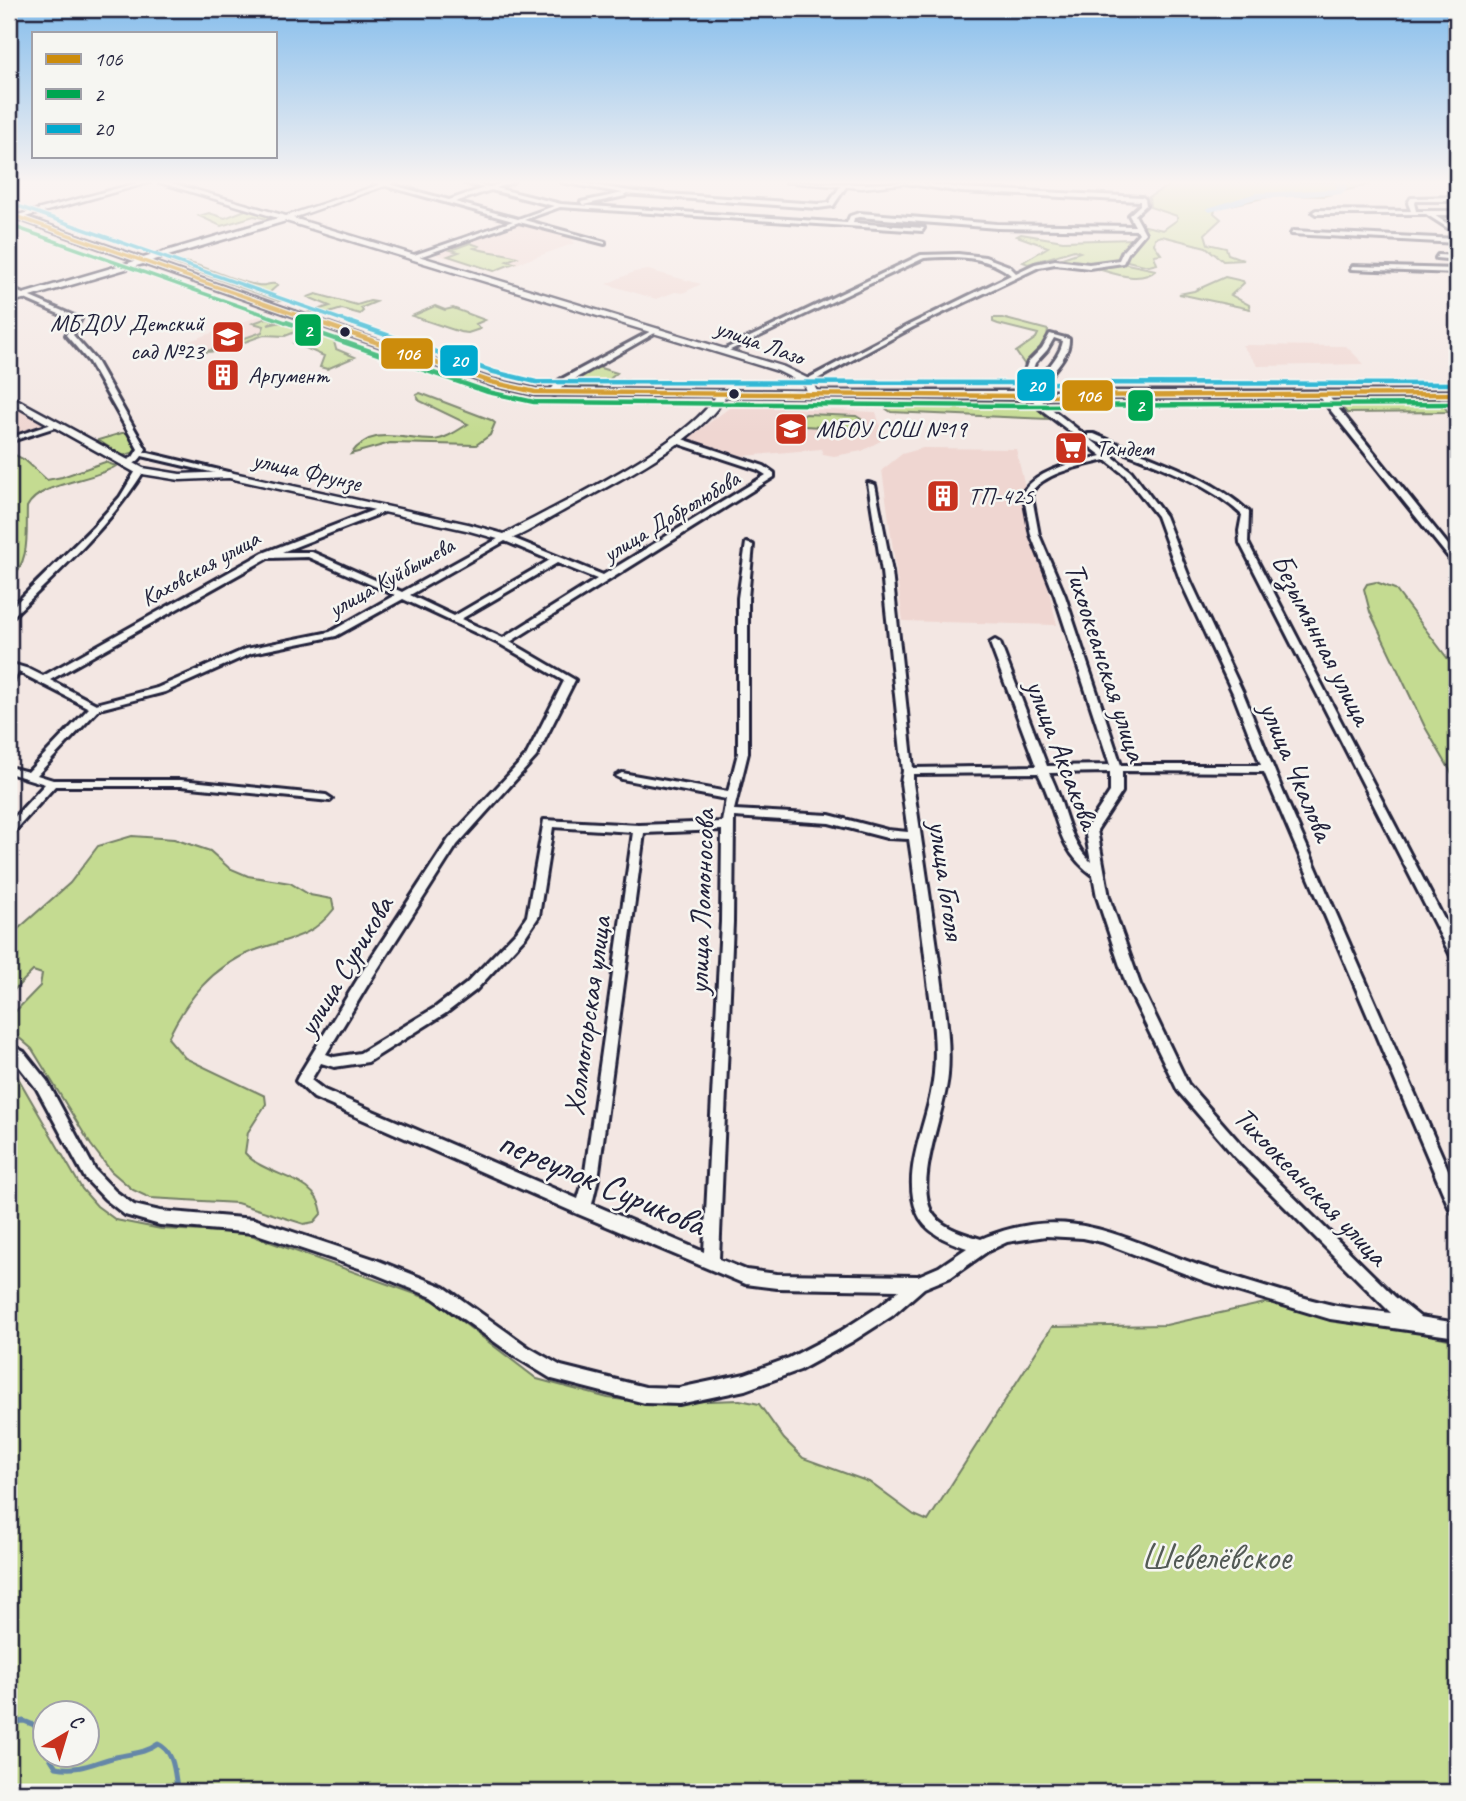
<svg xmlns="http://www.w3.org/2000/svg" width="1466" height="1801" viewBox="0 0 1466 1801" font-family="Caveat,sans-serif">
<rect width="100%" height="100%" fill="#f3e7e3"/>
<filter id="ink" filterUnits="userSpaceOnUse"><feTurbulence type="fractalNoise" baseFrequency=".0143" numOctaves="2"/><feDisplacementMap in="SourceGraphic" scale="14" xChannelSelector="R" yChannelSelector="G"/><feConvolveMatrix kernelMatrix="1 2 1 2 8 2 1 2 1" color-interpolation-filters="sRGB"/></filter>
<g filter="url(#ink)">
<path fill="#efd6d1" d="M523,224L577,239L572,241L575,243L494,272L432,253Z
M648,270L701,284L683,293L675,292L656,299L606,284L634,272Z
M262,315L289,324L212,353L184,343Z
M1242,345L1346,346L1364,364L1258,366Z
M9,402L50,425L9,439Z
M736,403H803V409L876,412L884,439L862,451L834,456L823,454L821,449L744,456L687,439Z
M923,448L1016,449L1057,625L903,621L882,470L902,454Z"/>
<path fill="#c4db91" stroke="#737e66" stroke-width="2" fill-rule="evenodd" d="M1175,182H1403L1375,183L1324,196L1278,195L1216,208L1214,213L1221,219L1205,234L1208,244L1226,248L1228,254L1244,260L1223,261L1206,247L1162,236L1155,238L1154,244L1161,254L1154,255L1157,264L1149,266L1127,261L1129,252L1146,233L1141,225L1163,230L1177,220V216L1150,207L1149,197Z
M248,209L274,217L267,219L254,216L221,226L199,216L209,213L225,218Z
M1021,234L1063,241L1133,239L1121,251L1118,261L1097,265L1056,260L1080,252L1074,250L1028,264L1023,262L1048,247L1017,236Z
M470,243L479,246L474,248C489,253 502,252 517,257L507,261L514,263L494,271L448,256L459,252L451,250Z
M167,261C200,259 226,281 258,285C266,287 271,281 278,285L269,293L286,300L279,301Z
M1122,263L1156,270C1140,285 1110,272 1091,267Z
M1225,277L1243,281L1244,283L1231,295L1249,305L1250,309L1179,294L1194,291Z
M316,294L357,305L370,301L376,302L361,308L363,311L360,314L342,309L322,315L310,312L330,306L308,297Z
M435,306L445,310L453,308L485,320L476,324L480,329L468,333L460,332L412,316Z
M267,318L276,321L268,325L286,321L306,328L285,336L264,335L220,351L205,352L262,332L264,326L253,323Z
M993,318H1002L1048,330L1046,342L1027,368L1016,352L1036,338L1038,334L998,324L993,322Z
M315,335L333,338L336,349L355,357L327,369L320,367L324,356L294,343Z
M597,367L617,373L600,387L564,386Z
M420,393L491,420L495,423L490,435L476,445L390,443L351,454C373,424 402,440 433,440C446,439 457,431 468,424L420,401L416,395Z
M1435,397L1439,399L1448,412L1347,413L1335,399Z
M890,402H1027L1034,404L1048,419L891,412L885,408V404Z
M806,414L856,416L861,419V426L856,429L804,426L799,424L801,416Z
M122,433H129L139,451L122,456L98,440Z
M9,452L25,460L47,480L62,477L105,462L116,466C94,481 39,482 27,507C26,534 31,561 9,581V559L14,549L9,513Z
M1376,582L1395,589L1457,671V782L1425,727L1370,612L1364,589L1367,584Z
M132,836L174,839L210,851L229,868L248,876L290,883L310,895L332,899L334,909C310,940 287,938 253,951C212,967 187,999 168,1038L185,1058L265,1096L266,1104L248,1132L245,1153C266,1178 317,1175 322,1213L314,1222L304,1224L237,1203L150,1198L133,1190L111,1171L91,1145L32,1049L9,1029V1018L40,986L42,974L33,971L9,995V937L70,883L98,846Z
M9,1062L82,1189L97,1206L116,1220L161,1229L245,1233L435,1301L537,1379L608,1398L648,1403L740,1400L759,1404L784,1439L803,1458L869,1482L914,1515L928,1521L1052,1327L1166,1325L1274,1301L1457,1341V1792H9ZM46,1714H88V1756H46Z"/>
<g fill="none" stroke-linecap="round" stroke-linejoin="round">
<path stroke="#6587a8" stroke-width="5" d="M9,1723L24,1721L34,1725L46,1749
M49,1756L56,1767C80,1772 94,1762 116,1757C132,1753 144,1754 158,1744C176,1752 174,1776 178,1792"/>
<path fill="#92cbf1" fill-rule="evenodd" d="M1337,182H1346L1348,188L1342,194L1256,199L1210,212L1205,209L1256,193L1336,189Z"/>
<defs>
<path id="minor" d="M372,182H381L449,200L484,188L462,182L490,187L505,182H513L496,188L561,204L847,223L850,216L859,213L997,224L1135,226L1129,215L1140,205V201L962,192L905,183L912,182L962,188L1142,197L1145,199L1146,205L1135,215L1145,233L1128,253L1123,263L1089,268L1055,264L1039,267L913,327L808,384L804,382L805,380L909,325L1011,275C988,255 953,256 924,258L726,352L721,351L921,255L958,254L985,257L1009,266L1016,273L1035,264L1055,260L1089,264L1119,260L1123,251L1139,233L1137,230L997,228L859,217L854,218L853,223L924,228L922,231L560,207L524,220L605,242V244L519,222L416,258L414,255L513,221ZM491,190L554,206L518,219L455,202Z
M561,182H573L636,192L818,204L829,203L842,184L847,185L833,206L818,208L624,194L625,196L583,205L581,202L623,193Z
M1457,197V201H1415L1414,203L1416,211H1457V215H1434L1457,230V234L1426,214H1316L1313,212L1316,210L1411,211L1408,203L1411,198Z
M1293,231L1457,239V243L1291,234Z
M1438,255L1457,256V260L1436,258Z
M1353,266L1457,269V273L1351,269Z
M9,288L81,319L73,335L96,361L146,449L144,452L232,473V477L142,456C138,462 131,467 124,466V462L133,457L138,449L89,362L66,335L75,321L9,292Z
M655,329L660,330L564,385L555,395L548,393L558,381Z
M1050,334L1069,339C1070,360 1044,375 1038,396L1044,403L1131,471L1165,516L1191,582L1243,693L1283,792L1457,1190V1213L1452,1212L1449,1207L1264,772L1122,771V792L1097,830L1109,897L1140,984L1188,1084L1245,1149L1395,1297L1420,1317L1457,1323V1337L1330,1319L1207,1282L1102,1242L1083,1238L1046,1236L1007,1242L988,1251L951,1277L924,1288L892,1316L853,1341L800,1370L745,1390L679,1404L645,1403L552,1379L516,1357L432,1297L365,1270L254,1233L160,1225L125,1215L105,1199L85,1178L37,1089L14,1060L9,1056V1044L24,1052L47,1081L95,1170L115,1191L134,1205L160,1211L254,1219L374,1259L444,1287L528,1347L561,1366L645,1387L679,1388L745,1374L789,1358L841,1331L880,1306L899,1290L777,1288L745,1284L578,1214L314,1098L296,1081L298,1077L362,972L449,839L526,756L564,681L500,644L403,599L336,636L252,653L165,692L99,709L37,775L53,780H181L326,795L332,799L330,801L181,786H55L13,833L9,834V823L45,784L9,773V767L28,772L89,708L19,672L13,682L9,683V673L11,670L9,669V663L29,669L43,676L263,553L384,506L388,509L387,511L282,552H312L402,592L505,535L603,575L766,475L758,470L673,442V438H679L764,466L774,473V477L510,642L575,680L536,757L457,845L372,978L326,1054L334,1057L360,1053L436,1007L466,984L517,931L527,916L544,820L639,825L722,822L726,799L622,779L616,776L622,773L728,792L738,753V598L746,543L753,545L748,598V753L734,810L829,815L887,830L908,832L901,783L903,771L882,572L868,483L875,485L892,572L913,768L1036,766L990,643L995,640L1000,643L1047,766L1110,765L1055,596L1031,535L1023,492C1040,468 1074,463 1102,456L1038,407L1030,396C1037,375 1059,362 1063,341L1054,338L1047,350L1035,363L1024,396L1020,398L1016,396L1028,362L1042,348ZM1106,460L1125,475L1157,516L1181,582L1233,693L1261,765H1121L1065,596L1039,535L1031,492C1047,471 1082,466 1106,460ZM505,541L550,560L454,616L410,595ZM308,557L395,595L330,632L246,649L157,688L96,704L50,680L268,558ZM557,563L597,579L503,638L461,619ZM1110,772V792L1085,830L1091,862C1066,839 1065,802 1049,773ZM1038,773C1059,812 1054,847 1093,875L1097,897L1126,984L1178,1091L1235,1157L1391,1313C1370,1310 1348,1309 1328,1304C1288,1294 1249,1281 1210,1269C1126,1242 1073,1200 981,1239C965,1234 940,1228 931,1211C915,1177 945,1112 948,1075C951,1039 944,1003 940,968C931,906 922,845 913,783V774ZM734,817L829,823L887,838L909,839C916,887 923,934 928,982C933,1018 939,1056 931,1093C924,1130 902,1174 917,1212C925,1233 947,1241 967,1248L939,1267L918,1276L777,1274L746,1270L719,1259L733,922ZM553,827L633,832L584,1179L578,1199L324,1090L311,1080L321,1063L334,1067L368,1062L446,1013L476,990L525,937L539,916ZM722,830L721,922L704,1252L592,1204L598,1179L644,833Z
M1320,393H1326L1457,556V565L1454,564L1320,397Z
M55,423L62,425L9,442V438Z
M1088,434H1094C1146,457 1207,473 1249,512L1248,543L1457,944V960L1452,959L1451,956L1240,543L1239,531L1242,515C1202,477 1138,459 1088,438Z
M137,469L144,471C109,527 59,571 12,617L9,618V610L93,527L120,497Z"/>
<path id="major" d="M141,182H151L25,217L143,258L278,218L158,182H168L286,216L387,182H396L293,218L784,367L811,380L817,391H1457V397L1020,399L726,396C698,443 611,484 563,511C544,521 525,535 505,541L466,530L229,478L180,480L136,473L9,402V395L143,468L180,474L229,472L468,524L504,534C556,506 688,444 716,396L535,395L491,385L143,264L9,303V298L135,261L9,216V212L18,215ZM286,221L778,371L804,384L807,391L535,389L494,380L431,359L151,261Z
M786,182L862,184L918,182L862,188Z"/>
</defs>
<use href="#minor" stroke="#22223b" stroke-width="6"/>
<use href="#major" stroke="#22223b" stroke-width="5"/>
<use href="#minor" fill="#f6f6f2" fill-rule="evenodd"/>
<use href="#major" fill="#f6f6f2" fill-rule="evenodd"/>
<defs>
<path id="bus-1-far1" d="M9,214L323,324"/>
<path id="bus-1" d="M318,322L491,382L535,392L1020,396L1457,394"/>
<path id="bus-2-far1" d="M9,225L291,324"/>
<path id="bus-2" d="M286,322L488,392L534,402L1020,406L1457,404"/>
<path id="bus-3-far1" d="M12,204L354,324"/>
<path id="bus-3" d="M349,322L494,372L536,382L1457,384"/>
</defs>
<use href="#bus-1-far1" stroke="#f6f6f2" stroke-width="6"/>
<use href="#bus-1" stroke="#f6f6f2" stroke-width="8"/>
<use href="#bus-2-far1" stroke="#f6f6f2" stroke-width="6"/>
<use href="#bus-2" stroke="#f6f6f2" stroke-width="8"/>
<use href="#bus-3-far1" stroke="#f6f6f2" stroke-width="6"/>
<use href="#bus-3" stroke="#f6f6f2" stroke-width="8"/>
<use href="#bus-1-far1" stroke="#cc8c0c" stroke-width="3.5"/>
<use href="#bus-1" stroke="#cc8c0c" stroke-width="4.5"/>
<use href="#bus-2-far1" stroke="#00a651" stroke-width="3.5"/>
<use href="#bus-2" stroke="#00a651" stroke-width="4.5"/>
<use href="#bus-3-far1" stroke="#00a9ce" stroke-width="3.5"/>
<use href="#bus-3" stroke="#00a9ce" stroke-width="4.5"/>
</g>
</g>
<linearGradient id="sky" x2="0" y2="1"><stop stop-color="#85bdec"/><stop offset="0.42" stop-color="#faf4f2"/><stop offset="1" stop-color="#faf4f2" stop-opacity="0"/></linearGradient>
<rect width="1466" height="434" fill="url(#sky)"/>
<defs>
<symbol id="school-square" viewBox="-11 -11 22 22"><rect x="-9" y="-9" width="18" height="18" rx="4" fill="#c8321e" stroke="#f6f6f2"/><path d="M0-5L7-2L0 1L-7-2ZM-4 1L0 2.5L4 1V4Q0 6-4 4Z" fill="#fff"/></symbol>
<symbol id="building-square" viewBox="-11 -11 22 22"><rect x="-9" y="-9" width="18" height="18" rx="4" fill="#c8321e" stroke="#f6f6f2"/><path d="M-4-6H4V6H1V3H-1V6H-4ZM-2.5-4.3h1.7v1.8h-1.7ZM.8-4.3h1.7v1.8H.8ZM-2.5-1h1.7V.8h-1.7ZM.8-1h1.7V.8H.8Z" fill="#fff"/></symbol>
<symbol id="supermarket-square" viewBox="-11 -11 22 22"><rect x="-9" y="-9" width="18" height="18" rx="4" fill="#c8321e" stroke="#f6f6f2"/><path d="M-6-5.5h2.5l.6 2H6L4.5 2H-2.5L-4.4-4H-6ZM-1.5 3.2a1.3 1.3 0 1 0 .1 0ZM3 3.2a1.3 1.3 0 1 0 .1 0Z" fill="#fff"/></symbol>
</defs>
<g fill-rule="evenodd">
<use href="#school-square" x="209" y="318" width="38" height="38"/>
<use href="#building-square" x="204" y="356" width="38" height="38"/>
<use href="#school-square" x="772" y="410" width="38" height="38"/>
<use href="#supermarket-square" x="1052" y="429" width="38" height="38"/>
<use href="#building-square" x="924" y="477" width="38" height="38"/>
</g>
<g fill="#22223b" stroke="#f6f6f2" stroke-width="2.5">
<circle cx="345" cy="332" r="6"/>
<circle cx="734" cy="394" r="6"/>
</g>
<g text-anchor="middle" dominant-baseline="central" stroke-width="5" stroke-linejoin="round" paint-order="stroke">
<g font-size="24" fill="#22223b" stroke="#f6f6f2" text-anchor="start">
<text x="204" y="323" text-anchor="end">МБДОУ Детский<tspan x="204" dy="28">сад №23</tspan></text>
<text x="248" y="375">Аргумент</text>
<text x="816" y="429">МБОУ СОШ №19</text>
<text x="1096" y="448">Тандем</text>
<text x="968" y="496">ТП-425</text>
</g>
<g font-size="24" fill="#22223b" stroke="#f6f6f2">
<text transform="translate(760 342) rotate(20)">улица Лазо</text>
<text transform="translate(307 471) rotate(13)">улица Фрунзе</text>
<text transform="translate(671 516) rotate(-31)">улица Добролюбова</text>
<text transform="translate(200 568) rotate(-29)">Каховская улица</text>
<text transform="translate(391 577) rotate(-29)">улица Куйбышева</text>
</g>
<g font-size="30" fill="#22223b" stroke="#f6f6f2">
<text transform="translate(1322 639) rotate(63)">Безымянная улица</text>
<text transform="translate(1106 662) rotate(72)">Тихоокеанская улица</text>
<text transform="translate(1063 754) rotate(69)">улица Аксакова</text>
<text transform="translate(1297 771) rotate(67)">улица Чкалова</text>
<text transform="translate(947 880) rotate(82)">улица Гоголя</text>
<text transform="translate(701 902) rotate(-88)">улица Ломоносова</text>
<text transform="translate(345 966) rotate(-59)">улица Сурикова</text>
<text transform="translate(587 1016) rotate(-82)">Холмогорская улица</text>
<text transform="translate(1311 1186) rotate(46)">Тихоокеанская улица</text>
</g>
<g font-size="37" fill="#22223b" stroke="#f6f6f2">
<text transform="translate(602 1182) rotate(23)">переулок Сурикова</text>
</g>
<g font-size="37" fill="#535a55" stroke="#f6f6f2">
<text x="1216" y="1556">Шевелёвское</text>
</g>
</g>
<g stroke="#f6f6f2" stroke-width="2.5">
<rect x="294" y="313" width="28" height="34" rx="7" fill="#00a651"/>
<rect x="380" y="337" width="54" height="33" rx="7" fill="#cc8c0c"/>
<rect x="439" y="344" width="40" height="33" rx="7" fill="#00a9ce"/>
<rect x="1016" y="368" width="40" height="34" rx="7" fill="#00a9ce"/>
<rect x="1061" y="379" width="53" height="33" rx="7" fill="#cc8c0c"/>
<rect x="1127" y="389" width="27" height="33" rx="7" fill="#00a651"/>
</g>
<g font-size="19" text-anchor="middle" font-weight="bold" fill="#fff">
<text x="308" y="337">2</text>
<text x="407" y="360">106</text>
<text x="459" y="367">20</text>
<text x="1036" y="392">20</text>
<text x="1088" y="402">106</text>
<text x="1140" y="412">2</text>
</g>
<rect width="1466" height="1801" fill="none" stroke="#f6f6f2" stroke-width="35"/>
<rect x="18" y="18" width="1431" height="1766" fill="none" stroke="#22223b" stroke-width="2.5" filter="url(#ink)"/>
<rect x="32" y="32" width="245" height="126" fill="#f6f6f2" stroke="#a1a1a9" stroke-width="2"/>
<rect x="46" y="54" width="35" height="10" fill="#cc8c0c" stroke="#a1a1a9" stroke-width="2"/>
<text x="94" y="66" font-size="21" fill="#22223b">106</text>
<rect x="46" y="89" width="35" height="10" fill="#00a651" stroke="#a1a1a9" stroke-width="2"/>
<text x="94" y="102" font-size="21" fill="#22223b">2</text>
<rect x="46" y="124" width="35" height="10" fill="#00a9ce" stroke="#a1a1a9" stroke-width="2"/>
<text x="94" y="136" font-size="21" fill="#22223b">20</text>
<g transform="translate(66 1734) rotate(38)"><circle r="33" fill="#f6f6f2" stroke="#a1a1a9" stroke-width="2"/>
<path d="M0-5L12 26L0 18L-12 26Z" fill="#c8321e"/>
<text y="-10" font-size="19" font-weight="bold" text-anchor="middle" fill="#22223b">С</text>
</g>
</svg>
